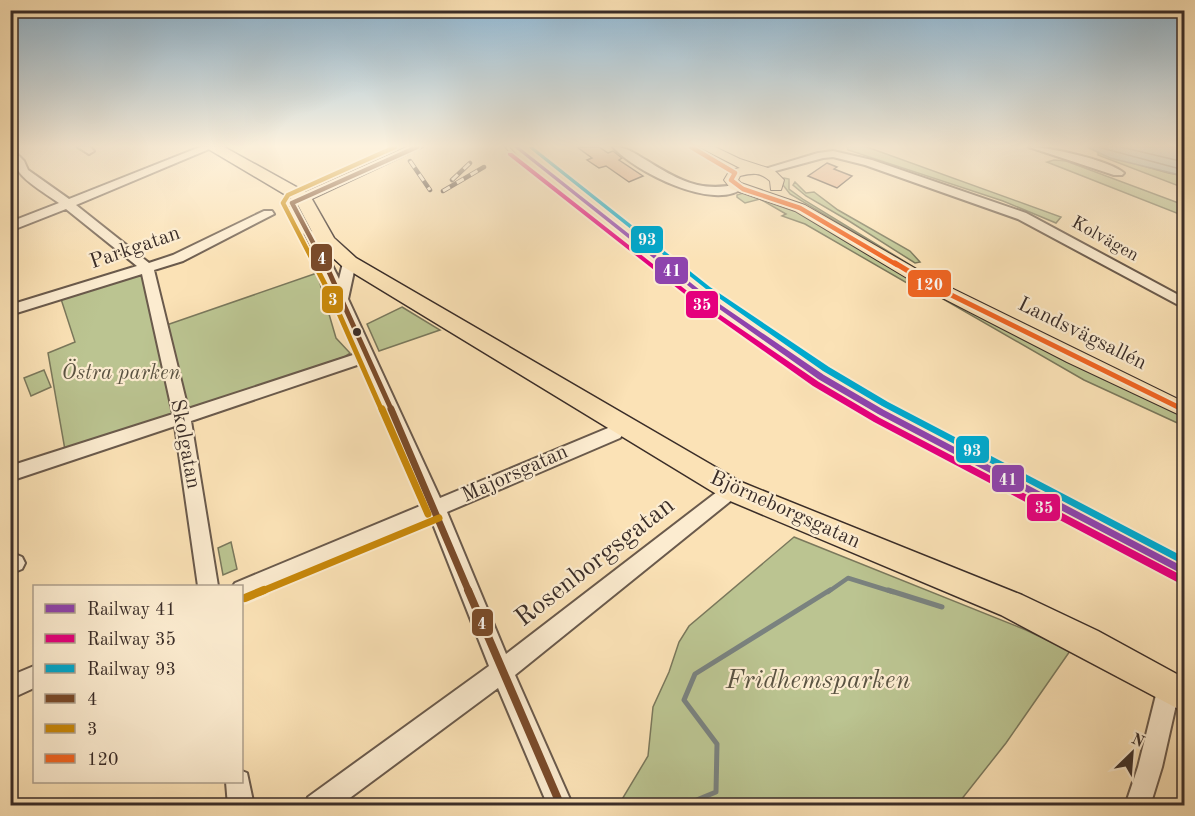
<svg xmlns="http://www.w3.org/2000/svg" width="1195" height="816" viewBox="0 0 1195 816" font-family="'Old Standard TT',serif">
<rect width="100%" height="100%" fill="#fbe2b6"/>
<filter id="stains"><feTurbulence type="fractalNoise" baseFrequency=".00333" numOctaves="4"/><feColorMatrix values="0 0 0 0 .2 0 0 0 0 .09 0 0 0 0 .02 0 0 0 .5 -.17"/></filter>
<radialGradient id="worn" r=".72"><stop offset=".6" stop-color="#630" stop-opacity="0"/><stop offset="1" stop-color="#630" stop-opacity=".3"/></radialGradient>
<path fill="#bbc491" stroke="#7a785c" stroke-width="1.5" d="M847,147H867L1061,217L1056,223L1003,201L848,150Z
M1098,153L1168,173L1184,176V188L1098,155Z
M1054,160L1066,161L1184,205V216L1047,162Z
M784,178L789,179V189L804,200L930,277L1017,323L942,285L790,194L783,185Z
M795,182L806,193L814,192L838,210L910,251L920,262L915,263L849,221L806,196L793,185Z
M743,193L758,195L786,204L1151,400L1184,414V426L1084,380L938,296L926,294L805,224L782,216L786,214L760,199L745,203L737,197V195Z
M317,273L336,338L350,353L344,357L65,450L48,353L75,342L61,299L142,274L155,329Z
M402,307L440,330L379,351L367,324Z
M44,370L51,387L31,396L24,378Z
M794,537L1026,630L1070,651L1006,743L957,805L618,806L648,756L653,707L669,672L679,642L689,626Z
M231,542L237,569L223,575L218,548Z"/>
<path fill="#a4bbb9" stroke="#7a827f" stroke-width="1.5" d="M1087,147H1184V176L1110,158Z"/>
<g fill="none" stroke-linecap="round" stroke-linejoin="round">
<path stroke="#6f7470" stroke-width="1.5" d="M1098,147L1184,170
M1121,147L1184,162"/>
<path stroke="#7a827f" stroke-width="4.5" d="M828,592L848,578L893,592"/>
<path stroke="#7a827f" stroke-width="5" d="M888,590L942,607
M682,806L716,792L717,744L684,700L695,674L830,590"/>
</g>
<path fill="#e7b08a" stroke="#3a2d28" stroke-width="1.5" d="M577,147H599L608,153L613,151L622,158L619,160L643,176L629,182L606,166L599,168L587,160L592,158Z
M827,163L837,167L834,169L852,176L837,188L808,176Z"/>
<g fill="none" stroke-linecap="round" stroke-linejoin="round">
<defs>
<path id="minor" d="M10,147L24,161L28,170L69,199L200,147H214L76,205L149,263L173,255L264,211H272L274,214L183,261L154,270L188,409L359,353L305,235L311,231L317,235L339,279L344,259H354L356,262L348,299L440,498L608,428C615,422 619,418 628,421L630,426L620,438L447,512L506,654L726,485L732,482L738,485L741,490L738,495L515,675L573,806H548L498,688L339,806H305L308,797L489,666L431,519L242,600V586H233L235,583L425,504L363,363L191,421L218,586H198L175,426L10,481V466L173,414L142,274L10,315V305L137,266L66,209L10,231V222L59,203C38,188 10,175 10,147Z
M78,147H90L94,151L89,154Z
M613,147C627,147 634,153 646,160C678,180 701,193 738,184L744,187C715,213 634,171 613,147Z
M1029,147C1049,147 1109,160 1124,173L1122,175H1114Z
M833,151L872,160L1026,213L1184,298V308L1018,219L865,165L833,157L823,158L764,174L758,171L818,153Z
M15,554L22,557L25,563L22,569L10,574V556Z
M34,666V688L10,699V676Z
M1169,676L1177,679L1180,687L1162,767L1150,806H1125L1138,767L1158,687L1161,679Z
M242,771L247,773L254,806H228L226,782H242Z"/>
<path id="major" d="M407,147H423L297,206H287L285,203L287,200Z
M699,147H715L740,159L774,170L784,180L781,190H771L770,181C760,172 753,173 740,176L738,180L741,183L805,205L939,282L1184,402V417L1067,362L927,290L795,211L731,189L724,180L730,170L740,168Z"/>
<path id="highway" d="M205,147H224L309,194L334,238L356,258L741,482L1022,595L1098,631L1184,678V712L1001,615L723,498L342,266L319,245L296,201Z"/>
</defs>
<use href="#minor" stroke="#6a5a4c" stroke-width="4"/>
<use href="#major" stroke="#3a2d28" stroke-width="2"/>
<use href="#highway" stroke="#3a2d28" stroke-width="3"/>
<use href="#minor" fill="#fcecd0" fill-rule="evenodd"/>
<use href="#major" fill="#fbe2b6" fill-rule="evenodd"/>
<use href="#highway" fill="#fbe2b6" fill-rule="evenodd"/>
<defs>
<path id="rail" d="M507,147L522,163
M410,161L430,190
M452,180L470,163
M443,191L484,167"/>
</defs>
<use href="#rail" stroke="#3a2d28" stroke-width="4.5"/>
<use href="#rail" stroke="#fcecd0" stroke-width="3" stroke-dasharray="8" stroke-linecap="butt"/>
<defs>
<path id="bus-1-far3" d="M325,265L292,203L417,147"/>
<path id="bus-1-far2" d="M325,263L392,411"/>
<path id="bus-1-far1" d="M391,409L469,592"/>
<path id="bus-1" d="M468,590L561,806"/>
<path id="bus-2-far3" d="M315,265L283,203L288,195L395,147"/>
<path id="bus-2-far2" d="M314,263L334,302L382,411"/>
<path id="bus-2-far1" d="M382,409L428,514
M260,592L439,518"/>
<path id="bus-2" d="M245,598L264,590"/>
<path id="bus-3-far1" d="M691,147L735,173L731,180L743,189L800,208L897,265"/>
<path id="bus-3" d="M895,263L933,286L1184,410"/>
</defs>
<use href="#bus-1-far3" stroke="#fcecd0" stroke-width="8"/>
<use href="#bus-1-far2" stroke="#fcecd0" stroke-width="9"/>
<use href="#bus-1-far1" stroke="#fcecd0" stroke-width="11"/>
<use href="#bus-1" stroke="#fcecd0" stroke-width="13"/>
<use href="#bus-2-far3" stroke="#fcecd0" stroke-width="8"/>
<use href="#bus-2-far2" stroke="#fcecd0" stroke-width="9"/>
<use href="#bus-2-far1" stroke="#fcecd0" stroke-width="11"/>
<use href="#bus-2" stroke="#fcecd0" stroke-width="13"/>
<use href="#bus-3-far1" stroke="#fcecd0" stroke-width="8"/>
<use href="#bus-3" stroke="#fcecd0" stroke-width="9"/>
<use href="#bus-1-far3" stroke="#7a4b2a" stroke-width="4.5"/>
<use href="#bus-1-far2" stroke="#7a4b2a" stroke-width="5"/>
<use href="#bus-1-far1" stroke="#7a4b2a" stroke-width="7"/>
<use href="#bus-1" stroke="#7a4b2a" stroke-width="8"/>
<use href="#bus-2-far3" stroke="#c8880a" stroke-width="4.5"/>
<use href="#bus-2-far2" stroke="#c8880a" stroke-width="5"/>
<use href="#bus-2-far1" stroke="#c8880a" stroke-width="7"/>
<use href="#bus-2" stroke="#c8880a" stroke-width="8"/>
<use href="#bus-3-far1" stroke="#f26522" stroke-width="4.5"/>
<use href="#bus-3" stroke="#f26522" stroke-width="5"/>
<defs>
<path id="rail-1" d="M514,147H519L705,294L824,375L884,410L1184,567V575L878,414L818,379L701,296Z"/>
<path id="rail-2" d="M508,153H512L700,301L819,382L880,418L1183,576L1184,579L1183,582L1180,583L1177,582L874,422L813,386L696,303L508,155Z"/>
<path id="rail-3" d="M528,147H533L710,287L829,367L888,402L1184,557V565L882,406L823,371L706,289Z"/>
</defs>
<use href="#rail-1" stroke="#fcecd0" stroke-width="4"/>
<use href="#rail-2" stroke="#fcecd0" stroke-width="4"/>
<use href="#rail-3" stroke="#fcecd0" stroke-width="4"/>
<use href="#rail-1" fill="#8e44ad" fill-rule="evenodd"/>
<use href="#rail-2" fill="#e5007d" fill-rule="evenodd"/>
<use href="#rail-3" fill="#00a9ce" fill-rule="evenodd"/>
</g>
<linearGradient id="sky" x2="0" y2="1"><stop stop-color="#8db7d5"/><stop offset="0.56" stop-color="#fdf2de"/><stop offset="1" stop-color="#fdf2de" stop-opacity="0"/></linearGradient>
<rect width="1195" height="261" fill="url(#sky)"/>
<circle fill="#3a2d28" stroke="#fcecd0" stroke-width="2" cx="357" cy="332" r="5"/>
<g text-anchor="middle" dominant-baseline="central" stroke-width="4.5" stroke-linejoin="round" paint-order="stroke">
<g font-size="18" fill="#3a2d28" stroke="#fcecd0">
<text transform="translate(1105 239) rotate(29)">Kolvägen</text>
</g>
<g font-size="21" fill="#3a2d28" stroke="#fcecd0">
<text transform="translate(135 248) rotate(-19)">Parkgatan</text>
<text transform="translate(1082 334) rotate(26)">Landsvägsallén</text>
<text transform="translate(185 444) rotate(79)">Skolgatan</text>
<text transform="translate(515 474) rotate(-24)">Majorsgatan</text>
<text transform="translate(785 510) rotate(24)">Björneborgsgatan</text>
</g>
<g font-size="21" font-style="italic" fill="#5a5342" stroke="#fcecd0">
<text x="121" y="373">Östra parken</text>
</g>
<g font-size="26" fill="#3a2d28" stroke="#fcecd0">
<text transform="translate(595 562) rotate(-38)">Rosenborgsgatan</text>
</g>
<g font-size="26" font-style="italic" fill="#5a5342" stroke="#fcecd0">
<text x="818" y="681">Fridhemsparken</text>
</g>
</g>
<g stroke="#fcecd0" stroke-width="2">
<rect x="630" y="225" width="34" height="29" rx="6" fill="#00a9ce"/>
<rect x="310" y="243" width="23" height="29" rx="6" fill="#7a4b2a"/>
<rect x="654" y="256" width="35" height="29" rx="6" fill="#8e44ad"/>
<rect x="907" y="269" width="45" height="29" rx="6" fill="#f26522"/>
<rect x="321" y="285" width="23" height="29" rx="6" fill="#c8880a"/>
<rect x="685" y="290" width="34" height="29" rx="6" fill="#e5007d"/>
<rect x="955" y="435" width="35" height="29" rx="6" fill="#00a9ce"/>
<rect x="991" y="464" width="34" height="29" rx="6" fill="#8e44ad"/>
<rect x="1026" y="493" width="35" height="29" rx="6" fill="#e5007d"/>
<rect x="471" y="608" width="23" height="29" rx="6" fill="#7a4b2a"/>
</g>
<g font-size="16" text-anchor="middle" font-weight="bold" fill="#fff">
<text x="647" y="245">93</text>
<text x="322" y="264">4</text>
<text x="672" y="276">41</text>
<text x="929" y="290">120</text>
<text x="333" y="305">3</text>
<text x="702" y="310">35</text>
<text x="972" y="456">93</text>
<text x="1008" y="485">41</text>
<text x="1044" y="513">35</text>
<text x="482" y="629">4</text>
</g>
<rect width="1195" height="816" fill="none" stroke="#fbe2b6" stroke-width="36"/>
<rect x="12" y="12" width="1171" height="792" fill="none" stroke="#3a2d28" stroke-width="3"/>
<rect x="18" y="18" width="1159" height="780" fill="none" stroke="#3a2d28" stroke-width="1.5"/>
<rect x="33" y="585" width="210" height="198" fill="#fcecd0" stroke="#aea08d" stroke-width="1.5"/>
<rect x="45" y="604" width="30" height="9" fill="#8e44ad" stroke="#aea08d" stroke-width="1.5"/>
<text x="87" y="615" font-size="18" fill="#3a2d28">Railway 41</text>
<rect x="45" y="634" width="30" height="9" fill="#e5007d" stroke="#aea08d" stroke-width="1.5"/>
<text x="87" y="645" font-size="18" fill="#3a2d28">Railway 35</text>
<rect x="45" y="664" width="30" height="9" fill="#00a9ce" stroke="#aea08d" stroke-width="1.5"/>
<text x="87" y="675" font-size="18" fill="#3a2d28">Railway 93</text>
<rect x="45" y="694" width="30" height="9" fill="#7a4b2a" stroke="#aea08d" stroke-width="1.5"/>
<text x="87" y="705" font-size="18" fill="#3a2d28">4</text>
<rect x="45" y="724" width="30" height="9" fill="#c8880a" stroke="#aea08d" stroke-width="1.5"/>
<text x="87" y="735" font-size="18" fill="#3a2d28">3</text>
<rect x="45" y="754" width="30" height="9" fill="#f26522" stroke="#aea08d" stroke-width="1.5"/>
<text x="87" y="765" font-size="18" fill="#3a2d28">120</text>
<g transform="translate(1132 753) rotate(25)" stroke="#fcecd0" stroke-width="4.5" paint-order="stroke">
<path d="M0-4.5L10 22L0 15L-10 22Z" fill="#3a2d28"/>
<text y="-9" font-size="16" font-weight="bold" text-anchor="middle" fill="#3a2d28">N</text>
</g>
<rect width="100%" height="100%" filter="url(#stains)"/>
<rect width="100%" height="100%" fill="url(#worn)"/>
</svg>
